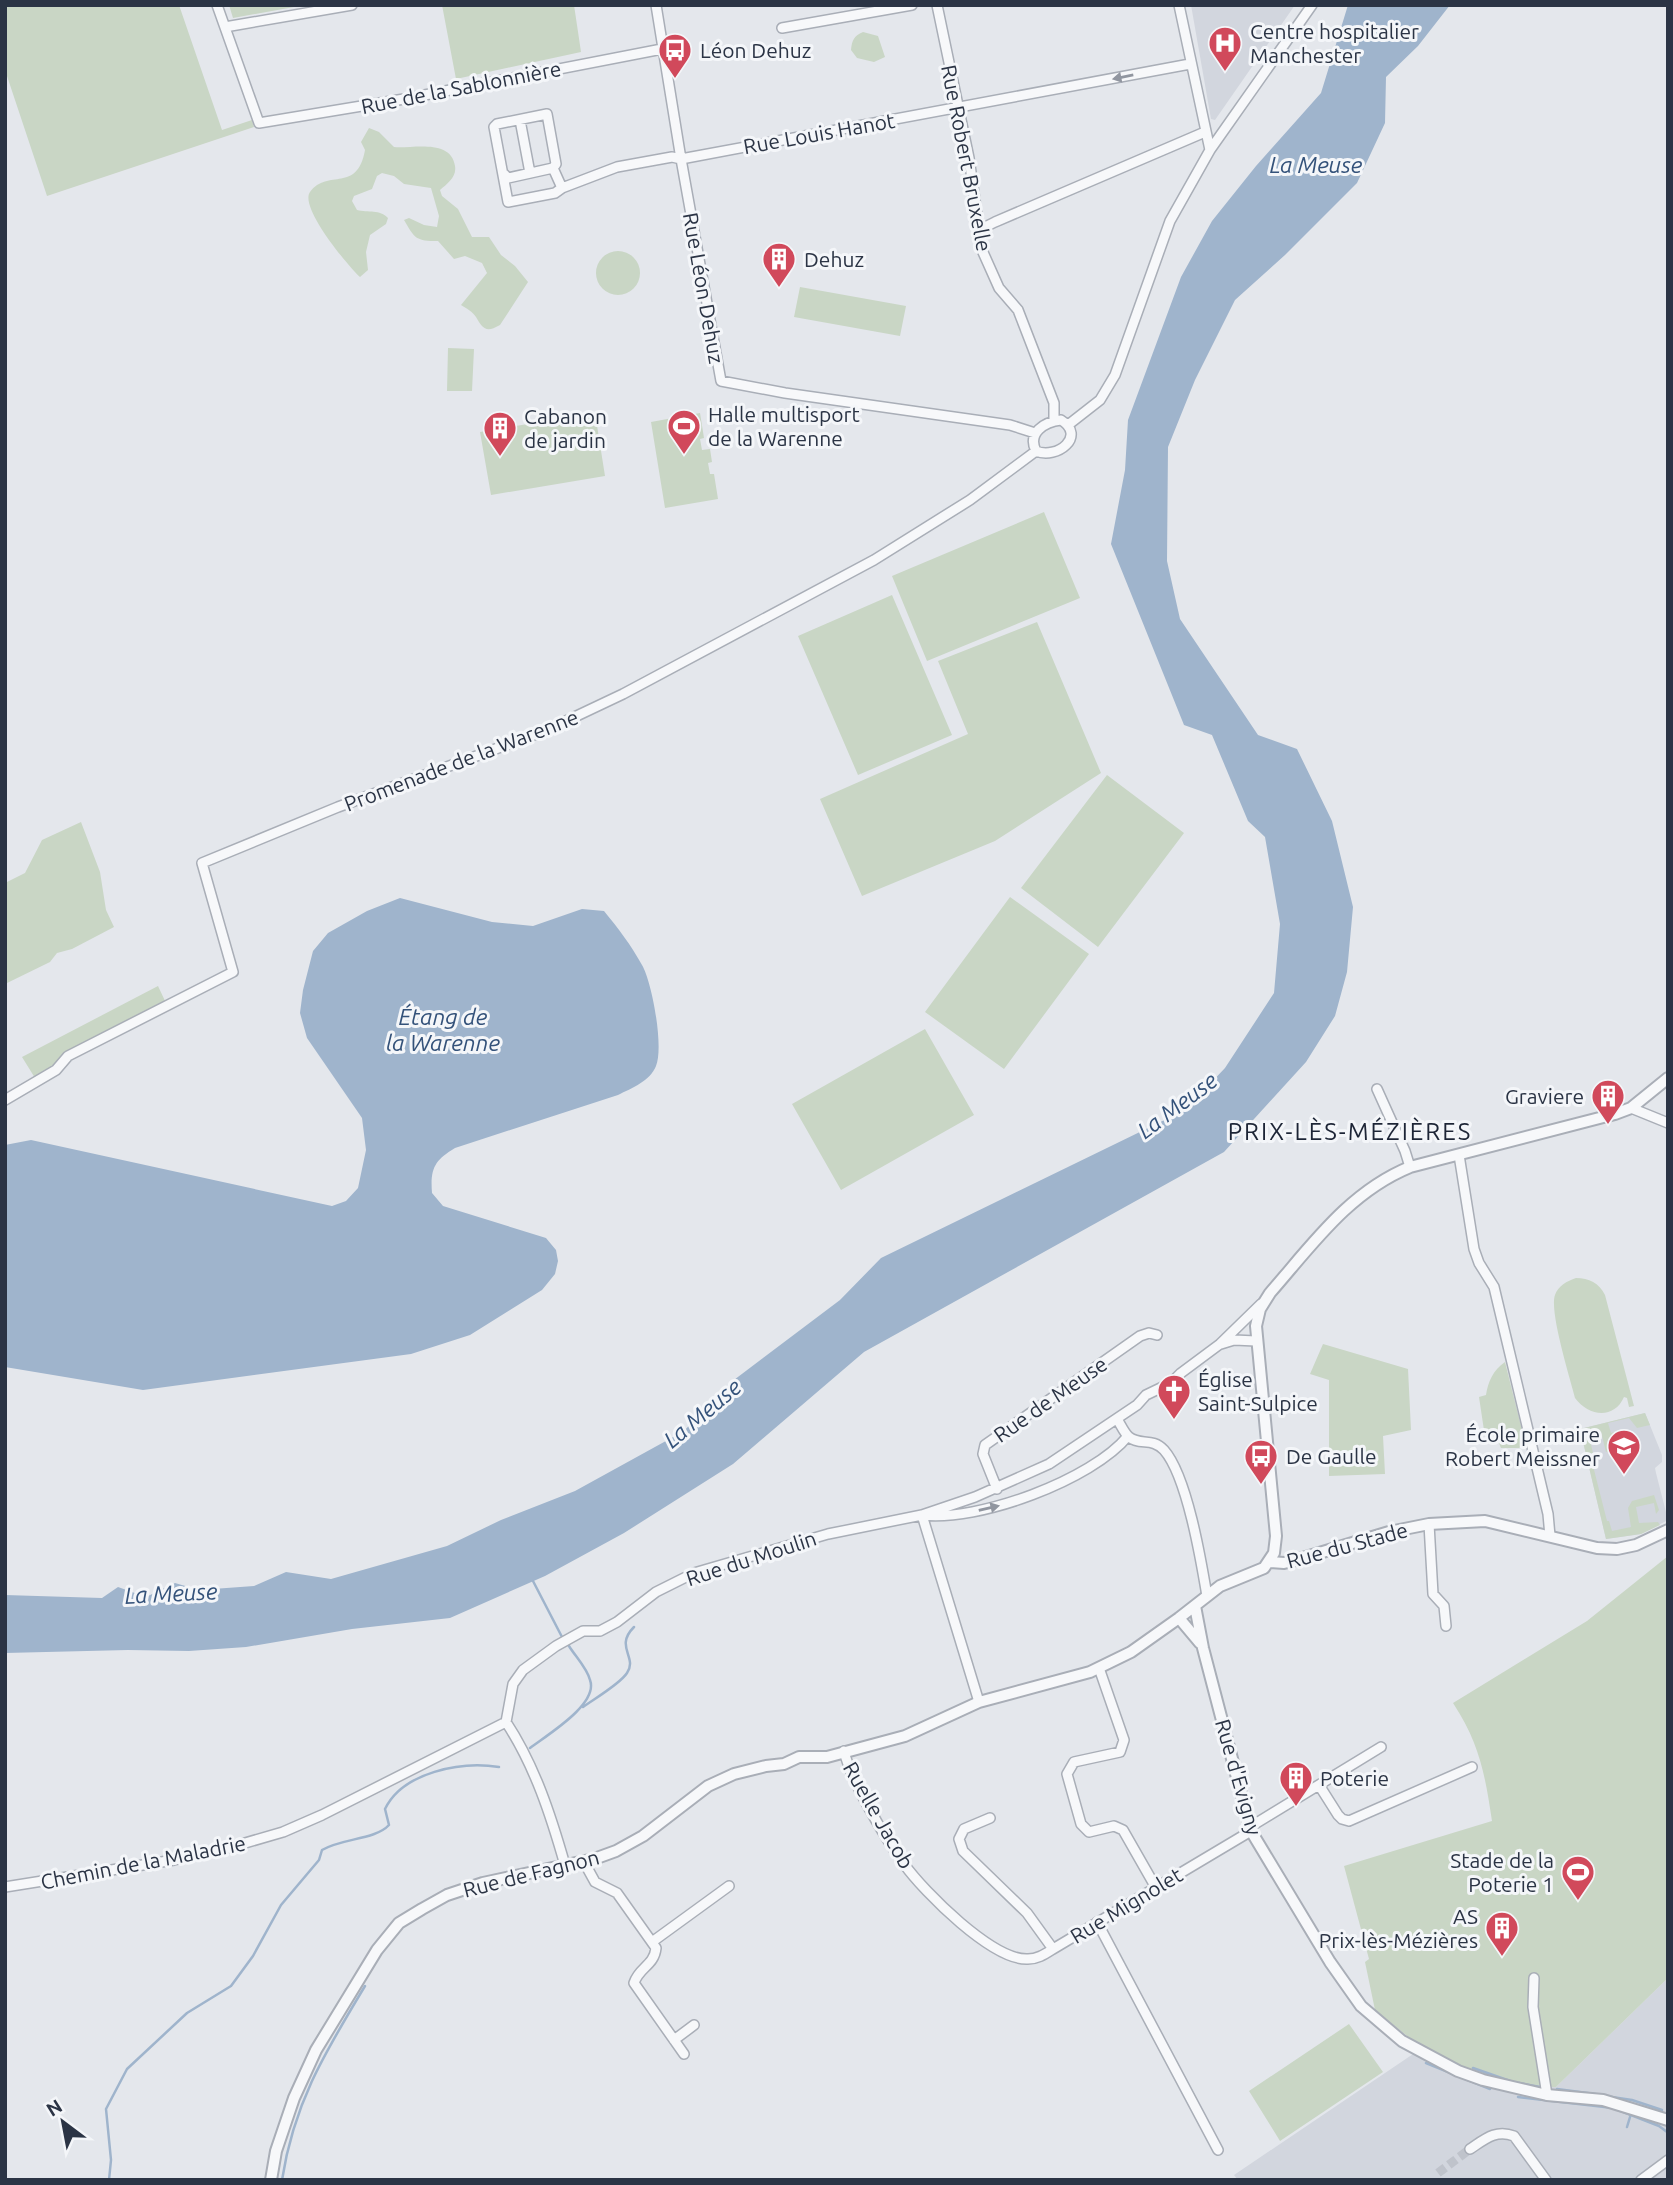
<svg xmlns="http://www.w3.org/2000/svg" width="1673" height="2185" viewBox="0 0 1673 2185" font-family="Ubuntu,sans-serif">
<rect width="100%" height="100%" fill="#e4e7ec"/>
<path fill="#d2d6de" d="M1191,5H1295L1215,120L1211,119Z
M1645,1413L1662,1455V1462L1655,1468L1656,1473L1668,1520L1641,1534L1606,1539L1580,1429Z
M1668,1978V2180H1238L1234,2175L1422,2048L1556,2087Z"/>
<path fill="#c9d6c5" d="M5,5H179L222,130L252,120L254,127L47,196L5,70Z
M229,5H305L233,18Z
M442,5H574L581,52L456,79Z
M863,32L878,36L885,57L874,62L857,58L851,50C852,40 854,36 863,32Z
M369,128L379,132L394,147C411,149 451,138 455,166C457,177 447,184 440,190L442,196L458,209L472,237H489L501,255L515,266L528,282L500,325C486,333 483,329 476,317C473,312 466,308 461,305L487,273L482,263L465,256L454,259L438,241C416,241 415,239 404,220L409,218L424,225L437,227L439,216L431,188L404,184L394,176L382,173L377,176L372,189L354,196L352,201L357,210C368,213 380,209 388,218L386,224L370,235L366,252L368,270L360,277C348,266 299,207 310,192C328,168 357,194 365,150L361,142Z
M596 273a22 22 0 1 1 44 0a22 22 0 1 1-44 0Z
M800,287L906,306L900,336L794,317Z
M448,348L474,349L472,391H447Z
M595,413L605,476L491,495L480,432Z
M700,413L704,438L700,439L702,450L710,449L712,462L708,463L710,474H714L718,499L665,508L651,422Z
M1044,512L1080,598L927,661L892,576Z
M892,595L952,735L858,775L798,636Z
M1037,622L1101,773L995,841L862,896L820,799L968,734L938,661Z
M1107,775L1184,833L1098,947L1021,888Z
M81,822L100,872L106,910L114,927L72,949L57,953L50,962L5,984V883L25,873L42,840Z
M1010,897L1089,954L1004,1069L925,1012Z
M158,986L166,1003L35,1078L22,1057Z
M925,1029L974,1115L841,1190L792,1104Z
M1576,1278C1589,1278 1599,1283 1605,1295L1634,1406L1629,1407L1627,1398L1624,1397C1614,1420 1588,1416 1575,1398C1570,1378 1549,1311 1555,1295C1558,1286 1567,1281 1576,1278Z
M1323,1344L1408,1369L1411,1430L1383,1436L1385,1474L1329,1476V1380L1310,1374Z
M1505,1362L1525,1442L1519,1448H1501L1496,1436L1485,1437L1479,1397L1486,1395C1488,1382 1493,1370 1505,1362Z
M1645,1413L1650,1425L1637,1428L1629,1418L1608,1423L1611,1433L1615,1432L1617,1442L1613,1443L1614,1450L1606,1452L1601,1432L1589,1436L1593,1453L1590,1454L1607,1521H1609L1612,1531L1631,1527L1628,1508L1632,1501L1654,1495L1659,1510L1656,1514L1654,1503L1636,1507L1639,1523L1658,1522L1660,1525L1641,1534L1606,1539L1580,1429Z
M1668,1556V1978L1556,2087L1533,2088L1471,2072L1422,2048L1375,2010L1365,1962L1369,1959L1344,1866L1492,1821C1485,1775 1480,1744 1453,1703L1587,1621Z
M1349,2024L1383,2072L1280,2141L1249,2091Z"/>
<path fill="#9fb4cc" d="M1348,5H1450L1418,46L1386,77L1385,123L1357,183L1285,255L1235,300L1195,380L1168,447L1167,561L1180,619L1258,735L1297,749L1332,821L1353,907L1347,972L1335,1016L1306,1062L1224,1152L864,1352L733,1464L624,1533L545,1576L450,1618L352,1629L246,1647L189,1651L128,1650L5,1653V1595L102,1598L118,1587L146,1597L175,1583L199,1590L254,1586L286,1572L331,1579L447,1546L501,1520L575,1491L684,1431L726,1386L840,1300L881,1258L1185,1110L1225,1068L1274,993L1280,924L1265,837L1248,821L1212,735L1184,725L1111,544L1125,470L1128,420L1181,277L1212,221L1256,166L1321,93Z
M400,898L492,922L533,926L582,909L604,911C618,928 631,945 642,965C652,982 664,1047 656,1066C650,1081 632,1088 618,1095L455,1148C435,1160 430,1168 432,1193L443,1206L546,1238L556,1250L558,1261L555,1274L542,1290L470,1335L411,1354L143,1390L5,1367V1145L31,1140L332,1206L346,1201L358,1188L366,1150L362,1118L307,1038L300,1013L303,990L313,951L328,933L367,911Z"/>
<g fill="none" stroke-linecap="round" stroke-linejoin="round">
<path stroke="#9fb4cc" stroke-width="2.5" d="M533,1581L562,1637
M583,1707C594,1699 620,1684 627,1673C638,1657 614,1647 634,1627
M530,1748C547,1735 599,1704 590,1680C587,1668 575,1656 569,1646
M1426,2063L1490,2089
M1473,2068L1513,2082
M1519,2083L1540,2087
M1557,2089L1595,2094
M1605,2096L1632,2100L1662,2110
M1518,2097L1613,2108L1659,2126L1667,2132
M1627,2127L1630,2117
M109,2180L111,2160L106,2109L127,2069L187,2013L231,1986L253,1956L281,1905L319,1860L322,1850C342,1838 375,1840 389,1825L385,1809C403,1772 461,1761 499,1767
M282,2180C294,2102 326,2051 365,1986"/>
<path stroke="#bfc3cb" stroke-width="9" stroke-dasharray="9 4.5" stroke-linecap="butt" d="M1438,2173L1470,2149"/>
<defs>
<path id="minor" d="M217,5L259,123L404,99L662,49
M656,5L681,159L721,381L785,393L1010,425L1035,433
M937,5L969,158L982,250L999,288L1018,310L1054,403V421
M1179,5L1210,150
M225,27L352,5
M782,28L912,5
M520,120L530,173
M553,168L562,188
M504,174L508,178L553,168L556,164L547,114L497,124L494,127L508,202L555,193L562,188L617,167L672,157L681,159L1190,64
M981,236L987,226L995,222L1205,132
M1061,420C1087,436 1057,460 1036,451C1027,433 1044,422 1061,420Z
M1068,425L1100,400L1115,375L1170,221L1210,150L1312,5
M1377,1089L1405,1151L1410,1167
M5,1100L56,1070L68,1056L233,972L202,863L338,807L547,730L623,694L874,560L970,500L1036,451
M1631,1108L1668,1123
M1459,1155L1474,1249L1479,1263L1494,1287L1548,1514L1550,1536
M1221,1344L1234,1340L1256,1341
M1117,1419C1121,1425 1124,1433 1129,1437C1140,1446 1152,1437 1164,1450C1187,1476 1201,1560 1207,1596
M997,1489L983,1454L985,1445L1140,1336L1149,1333L1157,1335
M1429,1524L1433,1594L1444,1606L1446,1626
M1099,1668L1124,1740L1120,1752L1074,1762L1067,1774L1081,1824L1089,1832L1114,1826L1123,1830L1155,1886
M979,1702L922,1515C978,1522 1092,1480 1128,1436
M844,1751C851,1781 885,1838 904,1864C924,1892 993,1961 1028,1959C1038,1959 1045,1954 1053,1949
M1319,1785L1338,1815L1342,1819L1349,1821L1472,1767
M990,1818L964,1829L959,1839L963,1851L1027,1913L1053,1949L1251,1831
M1250,1827L1381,1747
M584,1862L595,1882L617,1893L656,1948C654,1966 639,1967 634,1983L684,2054
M565,1865C551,1816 535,1766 506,1722L513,1684L523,1670L556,1646L583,1631H600L617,1622L656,1592L694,1573L828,1534L922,1515L975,1497L1049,1464L1137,1405L1146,1395L1171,1383L1181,1373L1220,1344L1261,1304
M5,1887L174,1860L228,1848L283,1832L322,1815L506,1722
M1097,1922L1218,2150
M652,1942L729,1886
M1534,1978L1533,2007L1547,2095
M674,2040L694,2025
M1470,2149C1485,2139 1496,2129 1514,2136L1546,2180
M1641,2180L1668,2160"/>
<path id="tertiary" d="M1270,1562L1284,1563L1296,1560L1389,1532L1429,1524L1485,1521L1597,1548L1617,1549L1636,1545L1668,1530
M1195,1606L1203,1648L1251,1831L1330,1962L1361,2006L1402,2041L1458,2071L1483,2080L1547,2095L1603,2100L1668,2120
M1179,1618L1200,1643
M271,2180L276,2151L294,2098L316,2050L377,1950L399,1923L422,1909L447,1895L483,1883L594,1859L616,1851L643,1836L708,1786L734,1774L766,1766L784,1764L799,1757H827L905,1736L979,1702L1090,1672L1131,1652L1179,1618L1220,1586L1264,1568L1274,1553L1276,1536L1256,1326L1260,1309L1270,1293C1312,1245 1349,1192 1410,1167L1615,1114L1631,1108L1668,1078"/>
</defs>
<use href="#minor" stroke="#a9aeb7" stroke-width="12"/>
<use href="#tertiary" stroke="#a9aeb7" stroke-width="14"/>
<use href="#minor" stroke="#f7f8fa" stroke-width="9"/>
<use href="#tertiary" stroke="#f7f8fa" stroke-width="10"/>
</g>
<defs><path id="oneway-solid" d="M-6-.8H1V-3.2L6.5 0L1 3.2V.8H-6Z" transform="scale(1.75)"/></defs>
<g fill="#9196a0">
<use href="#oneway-solid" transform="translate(1123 77) rotate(169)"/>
<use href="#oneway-solid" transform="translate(989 1508) rotate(-13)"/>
</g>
<defs>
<symbol id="hospital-pin" viewBox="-11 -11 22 30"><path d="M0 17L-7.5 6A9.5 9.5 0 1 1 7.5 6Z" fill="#d1495b" stroke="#f4f6f9"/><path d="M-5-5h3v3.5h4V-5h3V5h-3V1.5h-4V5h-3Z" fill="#fff"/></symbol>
<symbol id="bus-pin" viewBox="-11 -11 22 30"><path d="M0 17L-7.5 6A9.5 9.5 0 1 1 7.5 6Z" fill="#d1495b" stroke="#f4f6f9"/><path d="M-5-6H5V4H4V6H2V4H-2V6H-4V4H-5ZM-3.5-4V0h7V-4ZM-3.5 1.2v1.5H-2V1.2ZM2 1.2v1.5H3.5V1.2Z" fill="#fff"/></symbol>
<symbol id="building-pin" viewBox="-11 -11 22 30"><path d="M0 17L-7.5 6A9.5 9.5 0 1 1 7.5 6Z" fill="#d1495b" stroke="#f4f6f9"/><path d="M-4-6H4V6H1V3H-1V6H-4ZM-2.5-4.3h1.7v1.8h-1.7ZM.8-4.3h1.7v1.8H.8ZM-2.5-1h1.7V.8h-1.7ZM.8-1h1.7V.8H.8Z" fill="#fff"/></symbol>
<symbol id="stadium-pin" viewBox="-11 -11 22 30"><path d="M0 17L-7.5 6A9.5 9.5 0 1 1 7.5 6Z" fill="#d1495b" stroke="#f4f6f9"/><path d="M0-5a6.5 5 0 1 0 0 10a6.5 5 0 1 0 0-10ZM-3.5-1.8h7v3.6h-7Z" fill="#fff"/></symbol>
<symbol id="church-pin" viewBox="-11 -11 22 30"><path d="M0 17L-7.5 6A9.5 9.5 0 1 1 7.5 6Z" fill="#d1495b" stroke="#f4f6f9"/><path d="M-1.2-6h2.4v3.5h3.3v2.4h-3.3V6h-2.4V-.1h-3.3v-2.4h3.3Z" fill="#fff"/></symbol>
<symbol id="school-pin" viewBox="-11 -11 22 30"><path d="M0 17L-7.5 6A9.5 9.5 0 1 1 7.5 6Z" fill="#d1495b" stroke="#f4f6f9"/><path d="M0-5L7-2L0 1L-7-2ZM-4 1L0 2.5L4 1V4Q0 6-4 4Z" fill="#fff"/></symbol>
</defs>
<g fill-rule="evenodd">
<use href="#hospital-pin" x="1206" y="24" width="38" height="52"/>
<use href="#bus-pin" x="656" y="31" width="38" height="52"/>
<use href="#building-pin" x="760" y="240" width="38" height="52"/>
<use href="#stadium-pin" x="665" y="407" width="38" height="52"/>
<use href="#building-pin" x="481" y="409" width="38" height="52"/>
<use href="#building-pin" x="1589" y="1077" width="38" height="52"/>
<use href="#church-pin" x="1155" y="1372" width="38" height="52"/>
<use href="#school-pin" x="1605" y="1427" width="38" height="52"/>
<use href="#bus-pin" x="1242" y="1437" width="38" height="52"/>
<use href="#building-pin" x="1277" y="1759" width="38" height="52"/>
<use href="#stadium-pin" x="1559" y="1853" width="38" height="52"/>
<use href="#building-pin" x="1483" y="1909" width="38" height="52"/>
</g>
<g text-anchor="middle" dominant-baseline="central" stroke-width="6" stroke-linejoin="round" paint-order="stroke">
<g font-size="21" fill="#2b3445" stroke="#f4f6f9" text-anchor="start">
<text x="1250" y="31">Centre hospitalier<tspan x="1250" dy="24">Manchester</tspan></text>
<text x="700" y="50">Léon Dehuz</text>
<text x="804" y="259">Dehuz</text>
<text x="708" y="414">Halle multisport<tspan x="708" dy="24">de la Warenne</tspan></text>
<text x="524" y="416">Cabanon<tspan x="524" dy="24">de jardin</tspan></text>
<text x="1584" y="1096" text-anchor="end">Graviere</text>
<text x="1198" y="1379">Église<tspan x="1198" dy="24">Saint-Sulpice</tspan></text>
<text x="1600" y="1434" text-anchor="end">École primaire<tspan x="1600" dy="24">Robert Meissner</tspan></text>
<text x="1286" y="1456">De Gaulle</text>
<text x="1320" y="1778">Poterie</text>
<text x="1554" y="1860" text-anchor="end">Stade de la<tspan x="1554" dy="24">Poterie 1</tspan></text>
<text x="1478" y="1916" text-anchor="end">AS<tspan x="1478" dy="24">Prix-lès-Mézières</tspan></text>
</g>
<g font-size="21" fill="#2b3445" stroke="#f4f6f9">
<text transform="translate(461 87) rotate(-11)">Rue de la Sablonnière</text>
<text transform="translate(819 133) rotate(-10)">Rue Louis Hanot</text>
<text transform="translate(967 158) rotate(79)">Rue Robert Bruxelle</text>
<text transform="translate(704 288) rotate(80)">Rue Léon Dehuz</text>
<text transform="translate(461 760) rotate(-21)">Promenade de la Warenne</text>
<text transform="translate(1050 1399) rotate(-35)">Rue de Meuse</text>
<text transform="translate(1347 1545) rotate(-15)">Rue du Stade</text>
<text transform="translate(751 1558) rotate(-18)">Rue du Moulin</text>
<text transform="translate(1239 1777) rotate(74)">Rue d'Evigny</text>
<text transform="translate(879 1815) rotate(60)">Ruelle Jacob</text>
<text transform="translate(143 1862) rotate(-11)">Chemin de la Maladrie</text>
<text transform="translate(531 1873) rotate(-14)">Rue de Fagnon</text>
<text transform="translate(1126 1905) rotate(-31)">Rue Mignolet</text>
</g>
<g font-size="23" font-style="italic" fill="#34527a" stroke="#f4f6f9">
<text x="1316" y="164">La Meuse</text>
<text x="443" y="1016">Étang de<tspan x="443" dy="26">la Warenne</tspan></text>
<text transform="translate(1177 1105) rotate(-37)">La Meuse</text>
<text transform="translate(702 1413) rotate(-40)">La Meuse</text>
<text transform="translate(171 1593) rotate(-3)">La Meuse</text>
</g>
<g font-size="24" letter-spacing="2" fill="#1d2536" stroke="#f4f6f9">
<text x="1350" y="1131">PRIX-LÈS-MÉZIÈRES</text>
</g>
</g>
<rect width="1673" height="2185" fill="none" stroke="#2b3445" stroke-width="14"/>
<g transform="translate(63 2122) rotate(328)" stroke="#f4f6f9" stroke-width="5" paint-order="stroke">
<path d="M0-5L12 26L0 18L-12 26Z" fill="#2b3445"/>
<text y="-10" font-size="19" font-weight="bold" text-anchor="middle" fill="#2b3445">N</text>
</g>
</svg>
